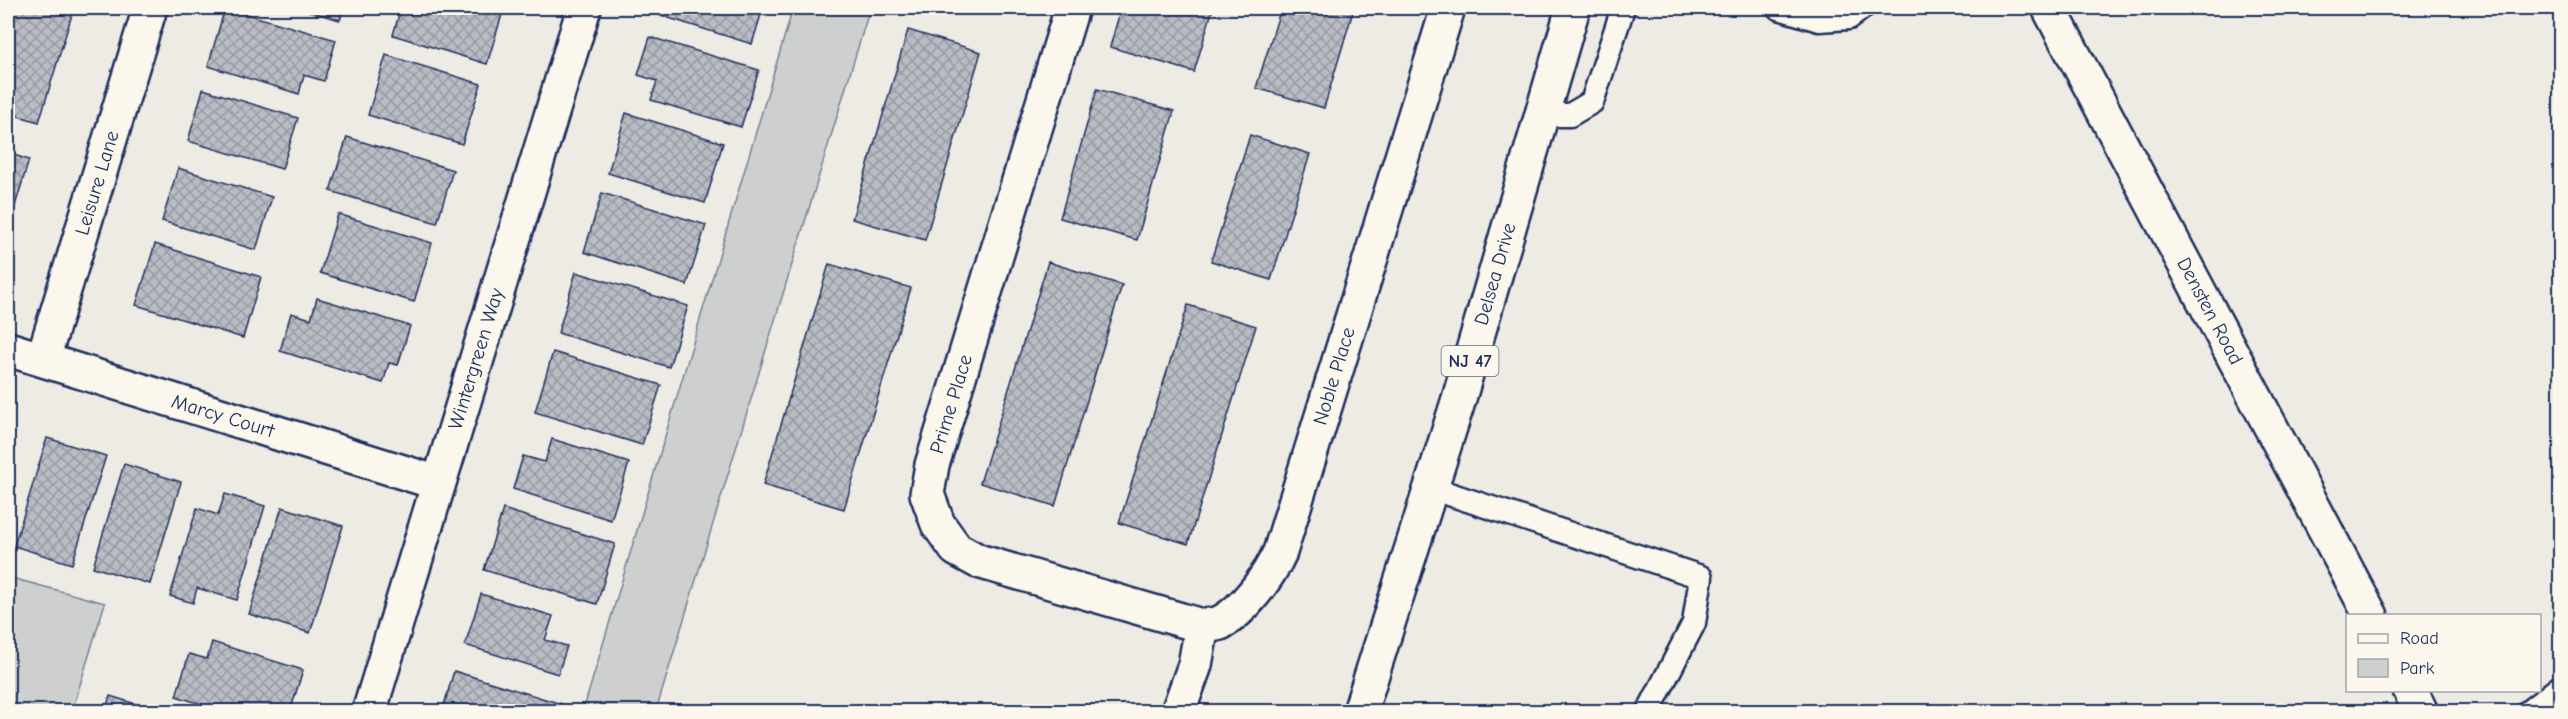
<svg xmlns="http://www.w3.org/2000/svg" width="2568" height="719" viewBox="0 0 2568 719" font-family="'Comic Neue',sans-serif">
<defs>
<pattern id="building-cross-hatch" width="8" height="8" patternUnits="userSpaceOnUse" patternTransform="scale(1.5)"><rect width="8" height="8" fill="#b9bcc3"/><path d="M0 0l8 8M0 8l8-8" fill="none" stroke="#9699a2"/></pattern>
</defs>
<rect width="100%" height="100%" fill="#eeebe4"/>
<filter id="ink" filterUnits="userSpaceOnUse"><feTurbulence type="fractalNoise" baseFrequency=".0167" numOctaves="2"/><feDisplacementMap in="SourceGraphic" scale="12" xChannelSelector="R" yChannelSelector="G"/><feConvolveMatrix kernelMatrix="1 2 1 2 8 2 1 2 1" color-interpolation-filters="sRGB"/></filter>
<g filter="url(#ink)">
<path fill="#cecfcf" stroke="#747f96" stroke-width="1.5" d="M793,8H870L656,711H583Z
M8,577L105,603L72,711H8Z"/>
<path fill="url(#building-cross-hatch)" stroke="#1b2f5e" stroke-width="1.5" d="M8,8H62L73,11L39,122L8,113Z
M225,8L336,40L324,81L304,75L299,94L208,66Z
M298,8H344L340,20Z
M401,8H504L487,64L393,35Z
M661,8H763L752,44L659,15Z
M1121,8H1213L1194,72L1110,47Z
M1281,8H1354L1324,108L1256,88Z
M908,30L981,52L925,240L852,219Z
M650,37L759,70L741,127L651,100L657,81L638,75Z
M386,55L481,84L462,144L368,115Z
M203,89L298,118L282,169L188,141Z
M1097,89L1174,111L1137,240L1060,218Z
M626,113L723,143L705,203L608,173Z
M1250,135L1310,154L1271,280L1211,261Z
M347,137L453,170L437,223L330,191Z
M8,153L29,160L8,229Z
M178,168L272,197L256,250L162,221Z
M602,193L706,225L687,285L584,252Z
M338,214L432,243L414,302L320,273Z
M155,244L261,277L243,338L136,305Z
M1048,262L1122,285L1055,506L980,483Z
M829,264L911,288L844,509L763,485Z
M576,272L688,306L669,367L558,333Z
M317,298L410,326L398,365L389,363L383,383L280,351L291,313L311,319Z
M1188,305L1256,326L1188,544L1119,523Z
M553,352L661,385L642,445L535,412Z
M47,438L106,456L72,564L14,546Z
M552,439L629,463L611,520L513,489L523,456L545,462Z
M124,464L181,482L150,584L93,567Z
M225,494L265,506L237,600L197,588L193,603L170,596L197,508L218,515Z
M282,507L343,526L310,633L249,614Z
M503,509L615,544L597,604L484,570Z
M481,594L553,616L545,640L567,646L558,674L465,645Z
M212,642L303,670L290,712H226L176,696L189,654L207,659Z
M454,671L568,706L566,712H442Z
M110,696L162,712H105Z"/>
<g fill="none" stroke-linecap="round" stroke-linejoin="round">
<defs>
<path id="service" d="M1779,8L1819,20L1849,18L1862,8
M1542,115H1570L1592,102L1623,8
M1431,488L1701,577L1694,623L1648,712
M2528,712L2560,687"/>
<path id="minor" d="M1072,8L932,465L927,494L938,524L956,549L978,561L1202,626
M2049,8L2371,616
M8,349L438,483
M43,359L150,8
M2410,690L2421,712
M369,712L584,8
M1178,712L1195,665L1202,626C1207,625 1215,625 1220,623C1244,611 1269,576 1280,552L1448,8"/>
<path id="primary" d="M1360,712L1458,402L1573,8"/>
</defs>
<use href="#service" stroke="#1b2f5e" stroke-width="27"/>
<use href="#minor" stroke="#1b2f5e" stroke-width="38"/>
<use href="#primary" stroke="#1b2f5e" stroke-width="38"/>
<use href="#service" stroke="#fbf7ec" stroke-width="22"/>
<use href="#minor" stroke="#fbf7ec" stroke-width="33"/>
<use href="#primary" stroke="#fbf7ec" stroke-width="33"/>
</g>
</g>
<g text-anchor="middle" dominant-baseline="central" stroke-width="6" stroke-linejoin="round" paint-order="stroke">
<rect fill="#fbf7ec" stroke="#5e6b89" stroke-width="1.5" x="1441.5" y="346" width="57" height="30" rx="4.5"/>
<g font-size="18" font-weight="bold" fill="#1b2f5e">
<text x="1470" y="361">NJ 47</text>
</g>
<g font-size="20" fill="#1b2f5e" stroke="#fbf7ec">
<text transform="translate(97 183) rotate(-73)">Leisure Lane</text>
<text transform="translate(1495 274) rotate(-74)">Delsea Drive</text>
<text transform="translate(2210 311) rotate(62)">Densten Road</text>
<text transform="translate(476 359) rotate(-73)">Wintergreen Way</text>
<text transform="translate(1334 376) rotate(-73)">Noble Place</text>
<text transform="translate(951 404) rotate(-73)">Prime Place</text>
<text transform="translate(223 416) rotate(17)">Marcy Court</text>
</g>
</g>
<rect width="2568" height="719" fill="none" stroke="#fbf7ec" stroke-width="30"/>
<rect x="15" y="15" width="2538" height="689" fill="none" stroke="#1b2f5e" stroke-width="2" filter="url(#ink)"/>
<rect x="2346" y="614" width="195" height="78" fill="#fbf7ec" stroke="#a1a7b3" stroke-width="1.5"/>
<rect x="2358" y="634" width="30" height="9" fill="#fbf7ec" stroke="#a1a7b3" stroke-width="1.5"/>
<text x="2400" y="644" font-size="18" fill="#1b2f5e">Road</text>
<rect x="2358" y="659" width="30" height="18" fill="#cecfcf" stroke="#a1a7b3" stroke-width="1.5"/>
<text x="2400" y="674" font-size="18" fill="#1b2f5e">Park</text>
</svg>
